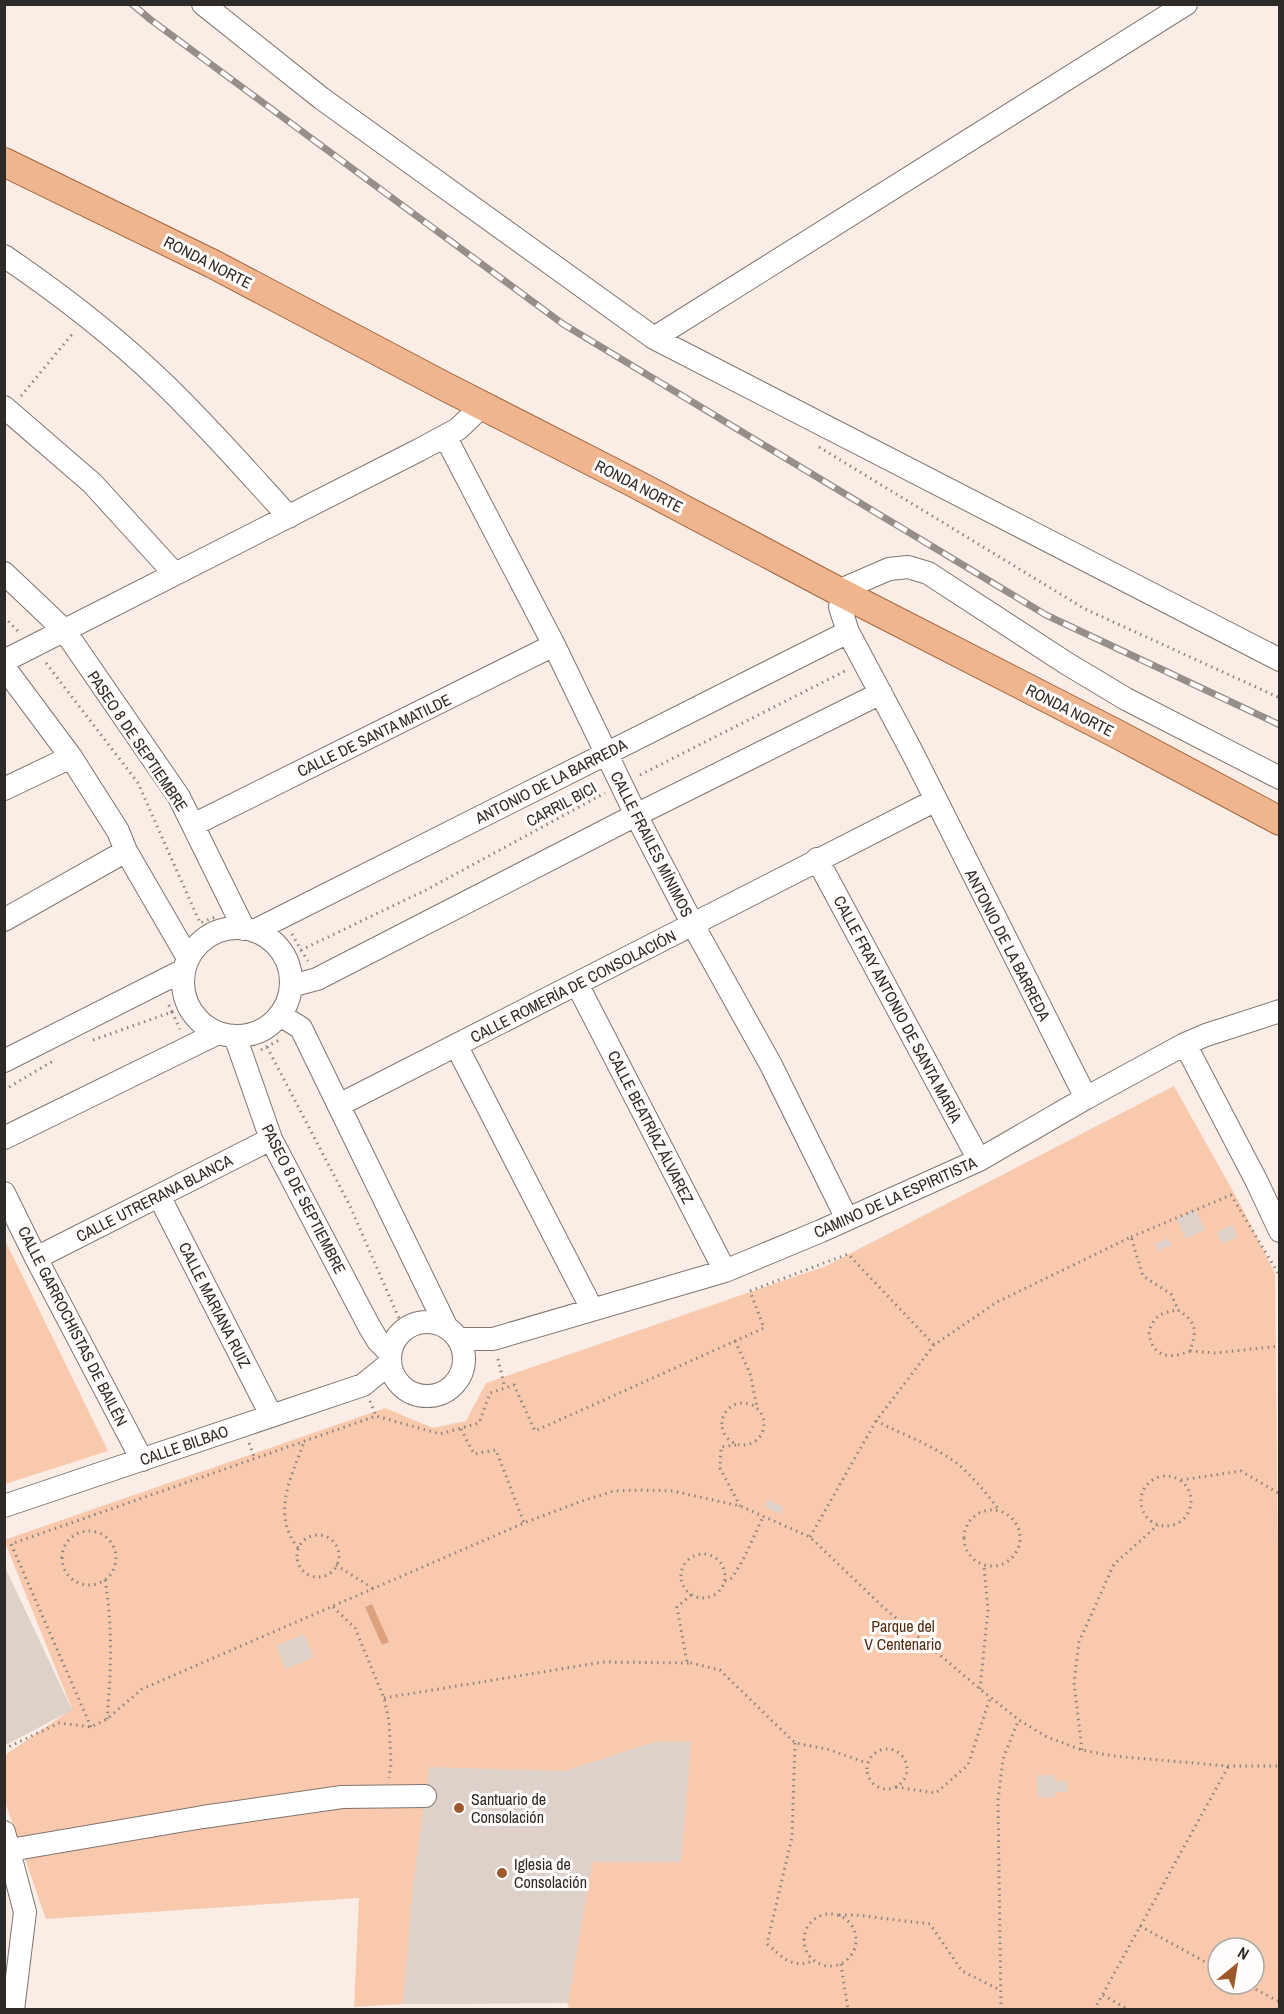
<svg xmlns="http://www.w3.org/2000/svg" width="1284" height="2014" viewBox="0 0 1284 2014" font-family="'Archivo Narrow',sans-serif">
<rect width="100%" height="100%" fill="#f9ede6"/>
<path fill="#f9c9ad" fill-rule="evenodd" d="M1174,1086L1239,1202L1275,1273L1279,1642V2009L570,2010L567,2003L403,2004L354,2007L359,1898L46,1919L5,1802V1755L72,1709L4,1540L385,1408L433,1428L466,1421L486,1383L826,1266ZM1218,1948H1254V1984H1218Z
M5,1240L108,1451L5,1484H4Z"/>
<path fill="#dca17e" d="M372,1604L389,1642L382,1645L365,1607Z"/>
<path fill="#ddd1ca" d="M1195,1210L1205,1229L1186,1239L1176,1219Z
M1232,1225L1238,1236L1223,1244L1217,1232Z
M1168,1238L1171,1245L1158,1251L1155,1244Z
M768,1499L783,1507L780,1514L764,1506Z
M4,1565L72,1710L4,1746Z
M304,1634L314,1657L286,1669L276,1646Z
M654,1742H691L681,1862H592L568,2003L403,2004L413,1884L429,1767L564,1771Z
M1037,1775H1054L1055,1782L1067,1781L1068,1792H1055V1797L1038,1798Z"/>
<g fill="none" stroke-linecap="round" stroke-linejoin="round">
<defs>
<path id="minor" d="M203,4L321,98L654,338L1280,660
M4,256C60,294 113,335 161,381C206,424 247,471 289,517
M654,338L1186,4
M4,407L92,483L174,573
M445,436L554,645L636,815L693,925L771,1065L847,1219
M4,573L64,630L179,797L244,929
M838,591L889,569L908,567L928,573L1066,663L1126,699L1280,778
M843,593L840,607L848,632L913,754L1086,1098
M4,661L419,450L458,429L482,406
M4,667L71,757L118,831L126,851L188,958
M4,789L71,757
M193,825L554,645
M817,859L979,1160
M4,920L126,851
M183 982a54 54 0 1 1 108 0a54 54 0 1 1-108 0Z
M254,931L848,632
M577,984L725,1271
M291,986L317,979L636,815L881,693
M280,1015L301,1028L447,1328
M235,1036L271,1139L369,1326L378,1341L390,1353
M1185,1044L1257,1182L1280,1231
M456,1045L592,1309
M4,1061L184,970
M339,1105L936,800
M4,1138L218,1033
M4,1193L36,1258L142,1460
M159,1196L271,1415
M36,1258L271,1139
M390 1359a37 37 0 1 1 74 0a37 37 0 1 1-74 0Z
M458,1339H493L725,1271L821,1231L979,1160L1086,1098L1185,1044L1206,1035L1280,1011
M4,1506L363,1385L390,1363
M4,1832L25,1912L13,2010
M4,1851L203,1817L342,1797L425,1796"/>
<path id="major" d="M4,162L213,264L444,386L634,483L838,591L1117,734L1280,821"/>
</defs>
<use href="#minor" stroke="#80756f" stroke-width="24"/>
<use href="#major" stroke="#a3643a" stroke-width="30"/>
<path stroke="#8d8580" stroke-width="3" stroke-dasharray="1.5 4.5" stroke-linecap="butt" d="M21,396L74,332
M819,447L1085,609L1280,698
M4,617L18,631
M46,663L138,783L200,923L218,916
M640,775L845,671
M292,934L301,950L426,890L605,793
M301,950L308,961
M172,1012L180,1029
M93,1040L172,1012L167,1001
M267,1047L350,1206L404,1330
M261,1050L281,1039
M4,1090L53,1061
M1131,1237L1231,1195L1280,1276
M1178,1310C1197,1322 1197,1331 1190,1351C1169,1360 1151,1357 1149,1331C1154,1316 1162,1312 1178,1310Z
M735,1341L750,1373L757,1407
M1190,1351L1215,1353L1280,1346
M498,1359L505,1388
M370,1401L376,1416
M722 1424a21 21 0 1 1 42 0a21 21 0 1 1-42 0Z
M876,1421C904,1435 935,1446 959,1465C974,1478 987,1494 999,1510
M461,1429L474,1454L496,1450L524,1523
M249,1443L255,1459
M736,1445L721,1447L720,1468L740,1506
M1141 1501a25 25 0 1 1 50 0a25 25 0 1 1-50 0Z
M1181,1480L1241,1471L1280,1494
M964 1538a28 28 0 1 1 56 0a28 28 0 1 1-56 0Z
M62 1558a27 27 0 1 1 54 0a27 27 0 1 1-54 0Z
M297 1556a21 21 0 1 1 42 0a21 21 0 1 1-42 0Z
M810,1537L876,1421L934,1345L997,1302L1131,1237L1143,1276L1171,1294L1178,1310
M298,1548C271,1513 291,1479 304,1442
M681 1576a22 22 0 1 1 44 0a22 22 0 1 1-44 0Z
M336,1565L374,1589
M105,1580C113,1627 111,1672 107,1719
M725,1581L732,1578L743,1560L763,1517
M691,1595L677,1607L687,1662L720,1670L795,1743L827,1749L867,1763
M333,1607L355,1628L384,1698L389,1721L391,1763L389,1778
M980,1689L988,1610L984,1566
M384,1698L603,1662L690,1663
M91,1727L11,1544L376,1416L440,1434L479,1423L490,1393L514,1385L535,1431L764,1328L750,1291L848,1254L934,1345
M795,1743L792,1837L767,1944C783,1957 791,1969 813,1961
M867 1769a20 20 0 1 1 40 0a20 20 0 1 1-40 0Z
M4,1749L59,1723L91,1727L107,1719L142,1689L524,1523L582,1501L614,1491L640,1490L673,1491L740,1506L810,1537L882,1606L980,1689L1019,1720L1047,1737L1082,1750L1113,1756L1228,1766H1280
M1082,1750L1074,1682L1079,1642L1114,1564L1158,1525
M896,1787L936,1793L968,1765L990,1698
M804 1940a26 26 0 1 1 52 0a26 26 0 1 1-52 0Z
M839,1915H856L930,1924L962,1971L1000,1990
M1140,1926L1218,1969
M841,1964L848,2010
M1245,1984L1280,2002
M1103,1995L1129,2010
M1001,2010L998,1800L1003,1759L1018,1721
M1094,2010L1228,1767"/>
<use href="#minor" stroke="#fff" stroke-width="22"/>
<use href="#major" stroke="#eeb58f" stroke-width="28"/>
<defs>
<path id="rail" d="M132,4L151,20L563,324L1046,615L1280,725"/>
</defs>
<use href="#rail" stroke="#968e89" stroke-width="7"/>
<use href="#rail" stroke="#fffcfb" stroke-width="4.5" stroke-dasharray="14" stroke-linecap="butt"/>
</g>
<g fill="#9d582b" stroke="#fffcfb" stroke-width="2">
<circle cx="459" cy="1808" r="6"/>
<circle cx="502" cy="1873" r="6"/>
</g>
<g text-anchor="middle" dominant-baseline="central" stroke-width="6" stroke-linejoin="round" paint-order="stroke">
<g font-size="16" fill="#2e2a27" stroke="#fffcfb">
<text transform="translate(208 262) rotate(27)">RONDA NORTE</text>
<text transform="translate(639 486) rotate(27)">RONDA NORTE</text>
<text transform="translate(1070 710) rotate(27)">RONDA NORTE</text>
<text transform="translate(374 735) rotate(-26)">CALLE DE SANTA MATILDE</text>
<text transform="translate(138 741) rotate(56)">PASEO 8 DE SEPTIEMBRE</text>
<text transform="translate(551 781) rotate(-27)">ANTONIO DE LA BARREDA</text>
<text transform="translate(561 804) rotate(-28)">CARRIL BICI</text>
<text transform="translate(652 844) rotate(63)">CALLE FRAILES MÍNIMOS</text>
<text transform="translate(1008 945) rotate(63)">ANTONIO DE LA BARREDA</text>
<text transform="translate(573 986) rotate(-27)">CALLE ROMERÍA DE CONSOLACIÓN</text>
<text transform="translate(898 1009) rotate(62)">CALLE FRAY ANTONIO DE SANTA MARÍA</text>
<text transform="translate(651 1127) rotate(63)">CALLE BEATRÍAZ ÁLVAREZ</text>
<text transform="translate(895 1197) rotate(-24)">CAMINO DE LA ESPIRITISTA</text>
<text transform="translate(154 1198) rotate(-27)">CALLE UTRERANA BLANCA</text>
<text transform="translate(304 1199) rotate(63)">PASEO 8 DE SEPTIEMBRE</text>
<text transform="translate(215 1305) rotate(63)">CALLE MARIANA RUIZ</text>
<text transform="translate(73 1326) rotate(63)">CALLE GARROCHISTAS DE BAILÉN</text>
<text transform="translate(184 1445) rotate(-19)">CALLE BILBAO</text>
</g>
<g font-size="16" fill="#522b11" stroke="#fffcfb">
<text x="903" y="1626">Parque del<tspan x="903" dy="18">V Centenario</tspan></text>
</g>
<g font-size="16" fill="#2e2a27" stroke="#fffcfb" text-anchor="start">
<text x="471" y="1799">Santuario de<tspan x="471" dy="18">Consolación</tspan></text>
<text x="514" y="1864">Iglesia de<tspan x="514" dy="18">Consolación</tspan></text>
</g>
</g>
<rect width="1284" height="2014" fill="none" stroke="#2e2a27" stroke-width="12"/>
<g transform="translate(1236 1966) rotate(30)"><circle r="28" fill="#fffcfb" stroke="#aba8a6" stroke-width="1.5"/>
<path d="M0-4.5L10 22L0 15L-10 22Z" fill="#9d582b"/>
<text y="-9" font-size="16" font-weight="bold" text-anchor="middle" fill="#2e2a27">N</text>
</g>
</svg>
